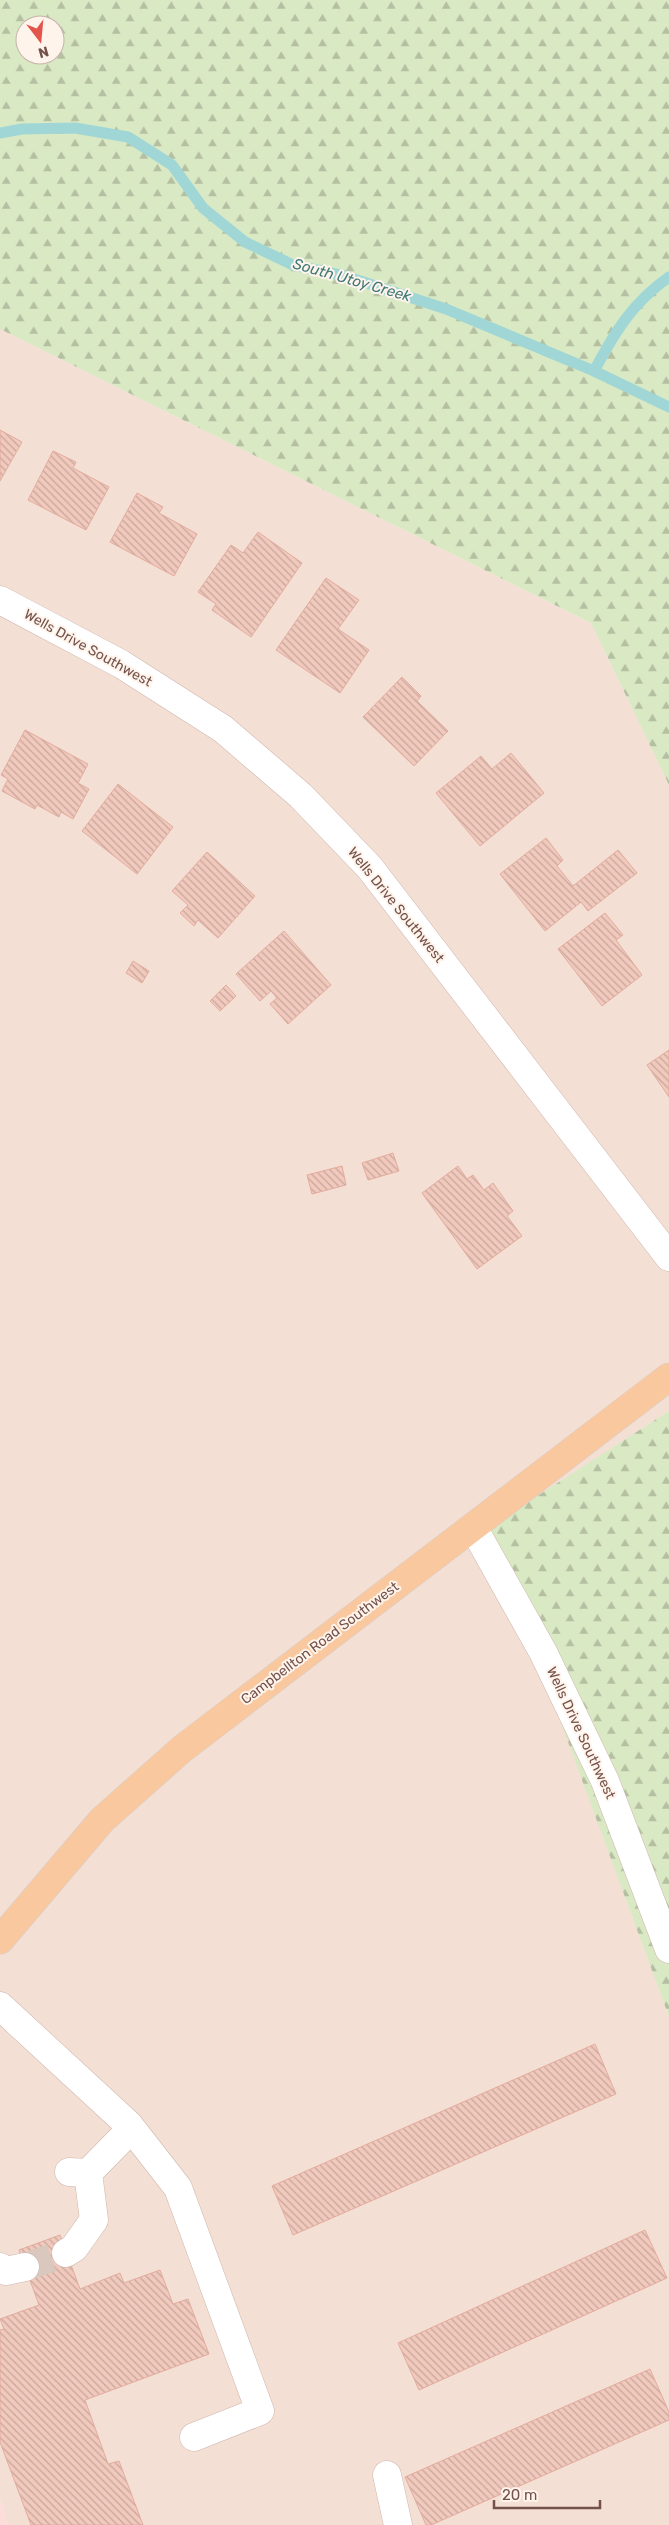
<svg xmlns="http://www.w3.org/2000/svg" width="669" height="2525" viewBox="0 0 669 2525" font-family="Rubik,sans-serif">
<defs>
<pattern id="forest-firs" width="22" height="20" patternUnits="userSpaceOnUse" patternTransform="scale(1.25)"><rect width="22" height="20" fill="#d9e9c4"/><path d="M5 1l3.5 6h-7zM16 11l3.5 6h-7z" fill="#b5bfa1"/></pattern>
<pattern id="building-back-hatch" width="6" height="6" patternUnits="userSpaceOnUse" patternTransform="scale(1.25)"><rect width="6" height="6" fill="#f1c9bd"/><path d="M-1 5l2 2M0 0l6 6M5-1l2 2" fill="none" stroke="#c8a69c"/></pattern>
</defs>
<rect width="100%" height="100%" fill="#fcefe5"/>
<path fill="#f3dfd3" d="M0,329L591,623L669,785V1411L490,1527L669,2017V2525H8L0,2499Z"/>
<path fill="#fcddd9" d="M0,2499L8,2525H0Z"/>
<path fill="url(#forest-firs)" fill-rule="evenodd" d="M0,0H669V785L591,623L0,329ZM25,25H55V55H25Z
M669,1411V2017L489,1527Z"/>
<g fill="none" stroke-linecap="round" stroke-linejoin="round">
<path stroke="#a0d7d6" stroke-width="11" d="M0,133L22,129L75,128L128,137L172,165L203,208L245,242L293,265L345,276L446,309L594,371L669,407
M594,371C615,332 632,303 669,277"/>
</g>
<path fill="url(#building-back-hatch)" stroke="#e3ac9e" d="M0,430L22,442L0,481Z
M53,451L76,462L73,468L109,487L86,530L28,500Z
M137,493L163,507L159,513L197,534L174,576L110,542Z
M258,532L302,563L251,637L212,610L216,604L198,592L231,545L243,553Z
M326,578L359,600L338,629L369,650L340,693L276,650Z
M402,677L421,696L417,701L448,731L414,766L363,717Z
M25,730L88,764L78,783L89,789L73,819L61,812L59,817L37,805L35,809L2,791L8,779L1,775Z
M511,753L544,793L480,846L436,793L481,756L492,769Z
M118,784L173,827L137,874L82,831Z
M546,838L563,860L557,866L573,886L618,850L637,873L588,911L581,902L545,931L500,874Z
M207,852L255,896L218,938L198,920L194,926L180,913L188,905L172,891Z
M605,913L623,935L616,940L642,975L602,1006L558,949Z
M284,931L331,985L288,1024L270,1004L277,998L271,991L260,1001L236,974Z
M133,961L149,971L142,983L126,973Z
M226,985L236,996L220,1011L210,1001Z
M669,1050V1097L647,1065Z
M393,1153L399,1171L368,1180L362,1163Z
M342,1166L346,1185L312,1194L307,1175Z
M458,1166L467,1179L473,1175L484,1190L493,1183L513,1211L507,1216L522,1236L477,1269L422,1193Z
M595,2044L616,2094L293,2235L272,2186Z
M645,2230L667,2278L419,2390L398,2343Z
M60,2235L80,2289L120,2273L124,2283L160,2270L173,2304L188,2299L209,2354L85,2400L108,2464L119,2461L143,2525H31L0,2442V2330L4,2329L0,2319L39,2305L19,2250Z
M650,2369L669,2412V2420L431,2525H426L405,2477Z"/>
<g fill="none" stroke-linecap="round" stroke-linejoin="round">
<path stroke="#dac8be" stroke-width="28" stroke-dasharray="28 14" stroke-linecap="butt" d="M25,2267L66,2253"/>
<defs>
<path id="minor" d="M0,600L121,664L223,729L301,796L370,868L669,1257
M473,1527L543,1652L605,1781L669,1949
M0,2006L129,2125L178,2188L260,2411L194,2437
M69,2172L88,2173L131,2129
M66,2253L74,2248L94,2220L88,2173
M0,2267L6,2271L25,2267
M387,2475L398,2525"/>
<path id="major" d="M0,1940L102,1820L182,1749L669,1377"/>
</defs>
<use href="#minor" stroke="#cfb7ae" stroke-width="29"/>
<use href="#major" stroke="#d8cfcd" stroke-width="29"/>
<use href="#minor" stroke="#fff" stroke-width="28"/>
<use href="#major" stroke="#f9c89f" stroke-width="28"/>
</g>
<g text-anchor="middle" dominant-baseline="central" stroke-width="4" stroke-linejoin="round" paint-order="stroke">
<g font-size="14" fill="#74524b" stroke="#fff4eb">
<text transform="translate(88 648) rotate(29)">Wells Drive Southwest</text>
<text transform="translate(396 905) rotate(51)">Wells Drive Southwest</text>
<text transform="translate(320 1643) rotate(-37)">Campbellton Road Southwest</text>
<text transform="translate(581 1733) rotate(65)">Wells Drive Southwest</text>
</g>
<g font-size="15" font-style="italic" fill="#3f7978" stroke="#fff4eb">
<text transform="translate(352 280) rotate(16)">South Utoy Creek</text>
</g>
</g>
<g transform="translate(40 40) rotate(164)"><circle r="24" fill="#fff4eb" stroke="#c7b3ab"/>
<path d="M0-4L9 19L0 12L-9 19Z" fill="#e3544c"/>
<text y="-8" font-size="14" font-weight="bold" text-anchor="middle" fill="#74524b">N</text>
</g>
<path d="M494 2500v8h106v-8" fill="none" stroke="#74524b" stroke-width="2.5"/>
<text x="502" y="2500" font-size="15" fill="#74524b" stroke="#fff4eb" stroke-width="4" paint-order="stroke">20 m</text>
</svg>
